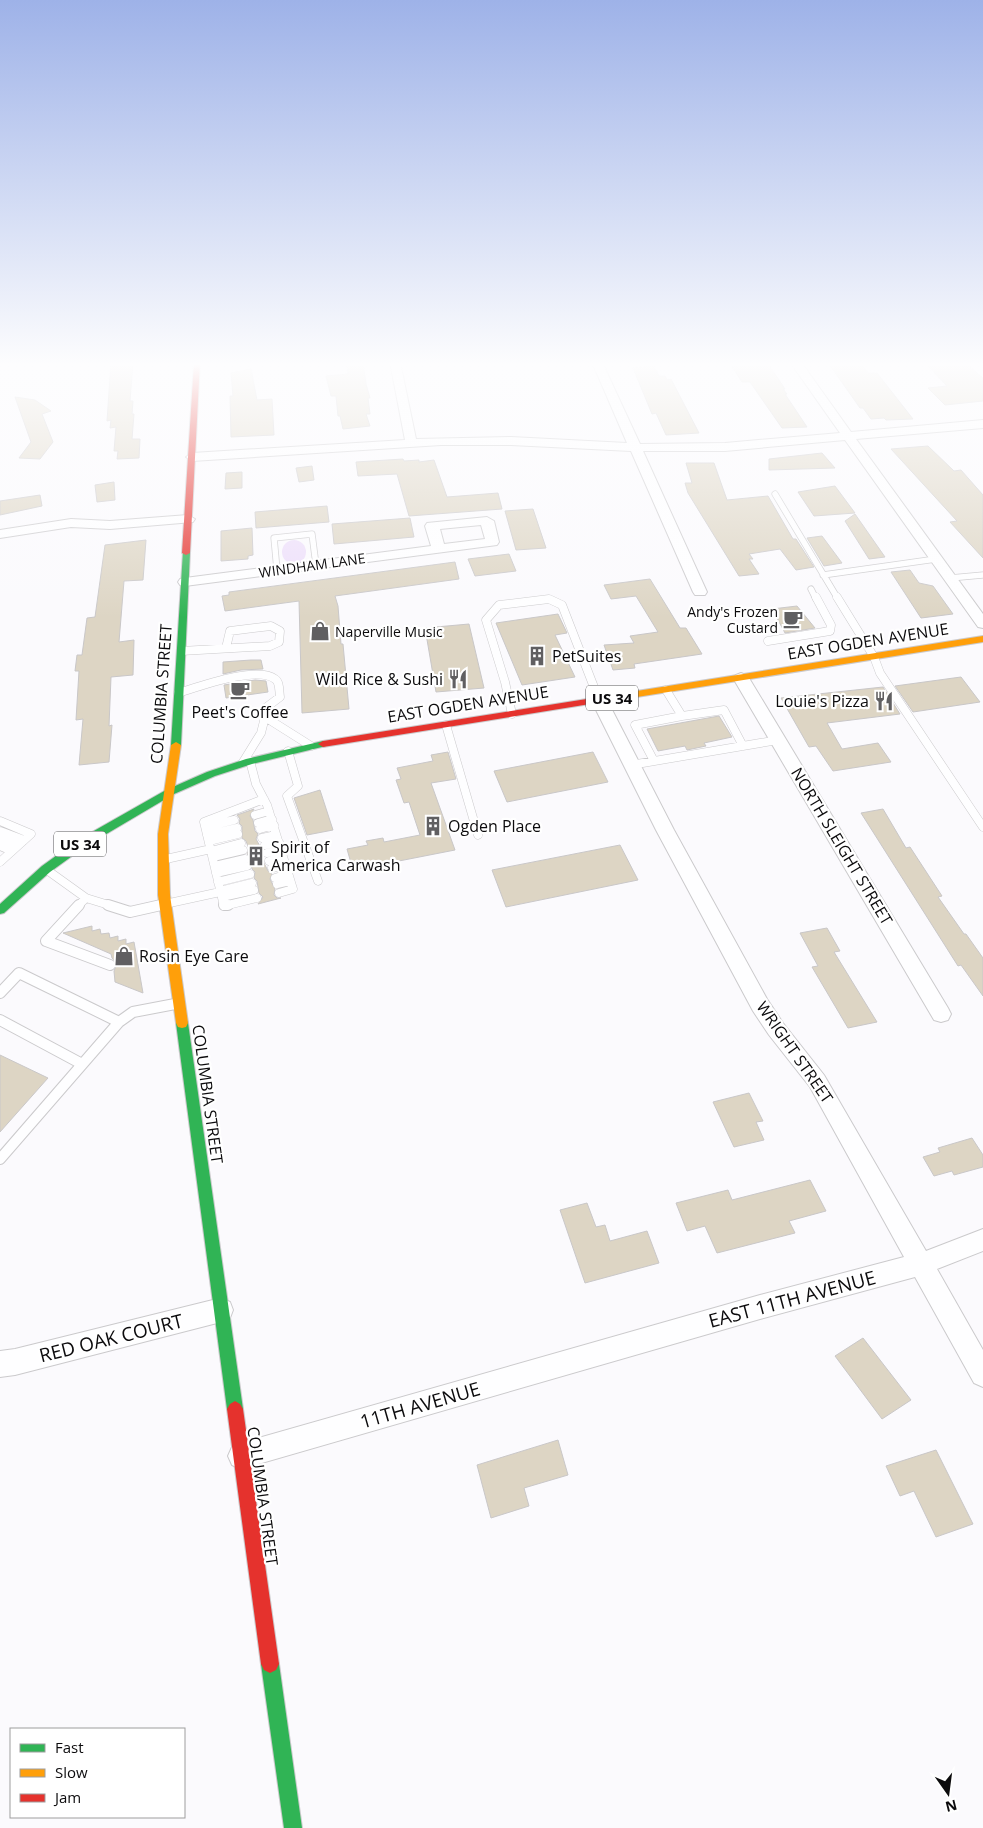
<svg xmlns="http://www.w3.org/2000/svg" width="983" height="1828" viewBox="0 0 983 1828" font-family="'Open Sans',sans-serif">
<rect width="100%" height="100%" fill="#fbfafd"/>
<path fill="#eddefa" d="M282 552a12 12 0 1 1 24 0a12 12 0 1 1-24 0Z"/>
<path fill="#ddd5c4" stroke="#c9c7c8" d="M111,362H133L130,401H133L132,414H134L132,439H140L139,458L117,459L118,451H114L116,427L110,428L111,420L107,421Z
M347,362H363L366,384L370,398H368L370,414H366L370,426L343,429L340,416H338L336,396H331L326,376L348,374Z
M729,362H767L785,389H783L787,394H785L807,427L782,428L750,382H742Z
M859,362L868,373H877L913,419L886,420L884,418L871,419L863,408H860L829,364Z
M964,362L983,378V401L945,405L928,388L947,386L927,365Z
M654,366L659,376H665L667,380L671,379L699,433L666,435L656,413L652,414L633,368Z
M251,369L257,400L272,399L274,435L231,437L230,396H233L231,373Z
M15,397L35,400L51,411L42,414L53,442L40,459L19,458L31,442Z
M928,446L954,471L961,470L983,495V558L950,522L957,521L891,449Z
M822,453L835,468L769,470V459Z
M403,459L404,461L419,460V462L434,460L447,497L498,493L502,509L409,516L397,474L358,476L356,462Z
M686,463H714L727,500L768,496L793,539H796L814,567L796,570L780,549L749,554L753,559H749L759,574L739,576L688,493L685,483H692Z
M312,466L314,480L299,482L296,468Z
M242,472V488L225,489L226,473Z
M114,482L115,500L97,502L95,485Z
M835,486L855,513L814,516L798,492Z
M40,495L42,506L0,515V501Z
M327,506L329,522L256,528L255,512Z
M533,509L546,548L516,550L505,511Z
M855,514L885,557L869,559L845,521Z
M410,518L414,537L334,544L332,524Z
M252,528L253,555L248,556V559L221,561V531Z
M822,536L842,563L824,566L807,538Z
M146,540L143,580L124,581L119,642L134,640L133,675L111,677L109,726L112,725L109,762L79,765L83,719L76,720L79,671H75L77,655H82L87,618L95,617L105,545Z
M509,554L516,571L475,576L468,559Z
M455,562L459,579L335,596L338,606L341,644H343L349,709L302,713L299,601L225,611L222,596L229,595V592Z
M910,570L919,583L933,586L953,614L921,618L891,572Z
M650,579L680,628H686L702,654L634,664L635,668L613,670L604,645L634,643L630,636L658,632L636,596L611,599L604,585Z
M797,606L815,628L785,633L772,609Z
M558,614L567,633L555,635L575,677L522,685L496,623Z
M469,624L484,688L436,692L425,628Z
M251,660H261L263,669L241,670L223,674V662Z
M961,677L980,702L913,712L895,686Z
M255,680L266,681L268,692L226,698L224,685Z
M883,687L900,714L827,723L842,749L878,743L891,762L833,771L816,746L809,747L781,698Z
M719,716L732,737L704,743L706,746L687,750L685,746L658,751L647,729Z
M448,752L456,779L431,783L455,850L353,870L347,849L368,845L366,841L383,838L384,842L420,835L409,802L404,803L396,780L401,779L397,768L433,761L431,755Z
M593,752L608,782L507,802L494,771Z
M320,790L333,830L307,835L294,798Z
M254,809L250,816L253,820L255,831L258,834L256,839L262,850L264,863L268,871L272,874L270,879L275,889L274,895L277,898H281L258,904L263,897L259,893L257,881L254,878L255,872L252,869L250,857L247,854L249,849L246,841L242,838V826L239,823L240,819L237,815Z
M883,809L906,848L910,847L942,896L938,897L964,934H966L983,958V996L961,965L958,966L861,813Z
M620,845L638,880L506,907L492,870Z
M92,926V931L100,929L101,934L109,933L110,938L118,936V941L126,939V944L134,942L143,993L115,982L114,971L117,964L112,958L111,954L63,933Z
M827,928L840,951L834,952L877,1022L848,1028L812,967L818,966L800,933Z
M0,1055L48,1078L0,1132Z
M749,1093L763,1121L756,1122L764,1140L734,1147L713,1102Z
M972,1138L983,1155V1167L954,1175L952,1171L934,1176L923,1157L940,1152L938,1148Z
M810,1180L826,1211L789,1221L795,1233L717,1253L705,1226L687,1231L676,1203L728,1190L732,1200Z
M587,1203L596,1227L605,1225L610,1241L647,1231L659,1263L585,1283L560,1210Z
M863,1338L911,1400L882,1419L835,1356Z
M558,1440L568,1475L524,1488L529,1506L491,1518L477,1465Z
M936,1450L973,1524L936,1537L914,1491L900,1496L886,1466Z"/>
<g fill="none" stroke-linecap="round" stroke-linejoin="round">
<defs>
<path id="lane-far2" d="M775,494L838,599
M277,570L274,538L312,534L316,565
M823,575L936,559
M950,578L983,575
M811,589L816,599"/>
<path id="lane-far1" d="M837,597L874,657L880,673L983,827
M768,641L830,631L831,625L816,597
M181,651L270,646L279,642L280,631L271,626L230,631L226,648
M666,690L682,716L724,710L743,746
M178,693C198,687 257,665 275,679C280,682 279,691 280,697L264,709
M512,714L505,682L486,620L499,605L549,599L562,605L599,700
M446,725L478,835
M288,751L298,786L287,796L318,881
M250,761L256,784L267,805L293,889L279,893
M654,761L635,725L682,716
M243,762L261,733L265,717L311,746
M631,765L778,740
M255,815L269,811
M0,821L31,834L0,862
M258,823L272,819
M206,827L234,820
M260,829L274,825
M0,831L24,840
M207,835L237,828
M0,838L18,845
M262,838L276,835
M209,841L238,834
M265,845L279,842
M0,846L12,851
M211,851L241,843
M267,853L281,850
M213,857L243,850
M166,859L211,849
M269,861L283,857
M215,866L245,859
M272,868L286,865
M47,870L86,898L112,906
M216,873L247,866
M275,878L288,874
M218,882L250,874
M277,884L290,881
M220,891L252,883
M222,897L254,890
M257,898L224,906L204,822L264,799
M78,906L86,898
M156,906L220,892"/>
<path id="lane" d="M79,905L46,941L110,965
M108,905L130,912L161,905
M224,905H228
M0,993L19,973L119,1022L0,1159
M0,1020L82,1064
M119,1022L133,1012L175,1004"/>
<path id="street" d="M390,362H400L416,439L511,437L627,443L592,362H602L640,444L725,443L840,433L790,362H801L851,432L983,420V428L856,439L983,614V628L978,627L845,440L725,451H643L707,592L705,595H695L693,592L631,451L511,445H441L192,461L186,457L192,453L405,440Z
M188,515L195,519L193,522L110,529L71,527L0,538V530L71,519L110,521Z
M487,517L494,521L499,542L497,545L185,586L180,585L178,582L180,579L185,578L431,546L425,526L427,523ZM481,525L485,539L444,544L440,529Z
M741,673L746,675L749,678L948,1008L951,1014L948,1020L941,1022L934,1020L733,678L736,675Z
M599,695L605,696L607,700L674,830L767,999L783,1023L824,1075L926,1251L983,1229V1251L937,1269L983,1350V1387L974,1383L915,1277L760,1319L241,1469L232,1465L228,1456L232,1447L241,1443L760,1295L904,1257L810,1087L769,1035L753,1011L656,830L591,700L593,696Z
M221,1298L230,1302L233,1310L230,1318L221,1322L15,1375L0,1377V1351L15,1349Z"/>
<path id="fast" d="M183,551L190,553L181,745L176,748L171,745Z
M323,741L328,744L326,746L252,764L215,776L174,794L86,846L50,872L4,913L0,914V904L42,866L78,840L166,790L207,772L246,759Z
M182,1018L186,1019L188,1023L243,1409L240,1414L235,1417L230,1414L227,1409L176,1023L178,1019Z
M270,1655L276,1658L279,1664L302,1828H284L261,1664L264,1658Z"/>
<path id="slow" d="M983,636V642L618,700L613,697L618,694Z
M176,742L181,745L168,834L170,895L188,1023L186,1027L182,1028L178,1027L176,1023L158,895V834L171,745Z"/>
<path id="jam" d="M194,362H200L190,553L186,555L182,553Z
M618,694L621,695V699L323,747L318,744L323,741Z
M235,1401L240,1404L243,1409L279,1664L276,1670L270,1673L264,1670L261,1664L227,1409L230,1404Z"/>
</defs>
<use href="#lane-far2" stroke="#cbcacc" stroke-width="7"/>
<use href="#lane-far1" stroke="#cbcacc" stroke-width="9"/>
<use href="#lane" stroke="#cbcacc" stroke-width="12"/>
<use href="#street" stroke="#cbcacc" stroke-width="2"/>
<use href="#fast" stroke="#cbcacc" stroke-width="2"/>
<use href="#slow" stroke="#cbcacc" stroke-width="2"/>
<use href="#jam" stroke="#cbcacc" stroke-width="2"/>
<use href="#lane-far2" stroke="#fefeff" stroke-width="5.5"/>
<use href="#lane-far1" stroke="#fefeff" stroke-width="8"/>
<use href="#lane" stroke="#fefeff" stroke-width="10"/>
<use href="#street" fill="#fefeff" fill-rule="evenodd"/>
<use href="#fast" fill="#30b455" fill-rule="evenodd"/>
<use href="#slow" fill="#ff9f0a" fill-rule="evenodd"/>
<use href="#jam" fill="#e5322d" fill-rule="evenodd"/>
</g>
<linearGradient id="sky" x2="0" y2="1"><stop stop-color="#9eb2e8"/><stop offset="0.59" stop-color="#fdfdfe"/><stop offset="1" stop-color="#fdfdfe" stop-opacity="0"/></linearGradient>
<rect width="983" height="618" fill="url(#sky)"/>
<defs>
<symbol id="cafe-bare" viewBox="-9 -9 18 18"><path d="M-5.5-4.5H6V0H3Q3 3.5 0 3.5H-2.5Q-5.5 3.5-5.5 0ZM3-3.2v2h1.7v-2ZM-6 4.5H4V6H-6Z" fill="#605f61" stroke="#fff" stroke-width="2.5" paint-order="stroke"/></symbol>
<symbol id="shop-bare" viewBox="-9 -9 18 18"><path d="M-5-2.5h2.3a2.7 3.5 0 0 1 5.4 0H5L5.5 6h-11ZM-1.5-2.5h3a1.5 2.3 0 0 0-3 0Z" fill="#605f61" stroke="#fff" stroke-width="2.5" paint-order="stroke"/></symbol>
<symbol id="building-bare" viewBox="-9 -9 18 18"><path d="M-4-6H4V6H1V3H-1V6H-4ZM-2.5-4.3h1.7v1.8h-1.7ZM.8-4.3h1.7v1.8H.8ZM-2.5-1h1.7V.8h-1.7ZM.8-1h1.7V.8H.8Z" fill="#605f61" stroke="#fff" stroke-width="2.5" paint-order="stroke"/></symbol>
<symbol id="restaurant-bare" viewBox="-9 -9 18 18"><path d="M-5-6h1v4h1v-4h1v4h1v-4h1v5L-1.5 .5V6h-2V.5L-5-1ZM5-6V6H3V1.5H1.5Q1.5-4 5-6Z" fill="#605f61" stroke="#fff" stroke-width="2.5" paint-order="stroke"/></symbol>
</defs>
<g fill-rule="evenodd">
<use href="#cafe-bare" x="779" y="605" width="28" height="28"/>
<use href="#shop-bare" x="306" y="617" width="28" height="28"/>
<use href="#building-bare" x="523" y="642" width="28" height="28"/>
<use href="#restaurant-bare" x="444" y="665" width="28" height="28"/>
<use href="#cafe-bare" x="226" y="676" width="28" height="28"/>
<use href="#restaurant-bare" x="870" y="687" width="28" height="28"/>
<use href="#building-bare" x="419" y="812" width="28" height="28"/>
<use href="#building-bare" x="242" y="842" width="28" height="28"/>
<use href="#shop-bare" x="110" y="942" width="28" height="28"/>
</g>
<g text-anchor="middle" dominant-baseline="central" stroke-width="4.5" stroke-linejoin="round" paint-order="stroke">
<g font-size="14" fill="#0c0b0d" stroke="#fff">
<text transform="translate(312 565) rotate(-8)">WINDHAM LANE</text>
</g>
<g font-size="14" fill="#0c0b0d" stroke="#fff" text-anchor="end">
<text x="778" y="611">Andy's Frozen<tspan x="778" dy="16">Custard</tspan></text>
<text x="335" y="631" text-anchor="start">Naperville Music</text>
</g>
<g fill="#fff" stroke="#555456" stroke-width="1">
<rect x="586" y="685.5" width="52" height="25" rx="4"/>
<rect x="54" y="831.5" width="52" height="25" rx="4"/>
</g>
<g font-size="15" font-weight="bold" fill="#0c0b0d">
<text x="612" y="698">US 34</text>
<text x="80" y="844">US 34</text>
</g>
<g font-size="16" fill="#0c0b0d" stroke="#fff">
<text transform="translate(868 641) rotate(-9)">EAST OGDEN AVENUE</text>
<text transform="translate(161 694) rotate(-86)">COLUMBIA STREET</text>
<text transform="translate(468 704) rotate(-9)">EAST OGDEN AVENUE</text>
<text transform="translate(842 846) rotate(59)">NORTH SLEIGHT STREET</text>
<text transform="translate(795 1052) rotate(55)">WRIGHT STREET</text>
<text transform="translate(208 1094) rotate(82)">COLUMBIA STREET</text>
<text transform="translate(263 1496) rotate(82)">COLUMBIA STREET</text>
</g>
<g font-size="16" fill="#0c0b0d" stroke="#fff" text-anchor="start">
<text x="552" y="656">PetSuites</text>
<text x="443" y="679" text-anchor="end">Wild Rice &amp; Sushi</text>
<text x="869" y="701" text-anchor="end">Louie's Pizza</text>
<text x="240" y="712" text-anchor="middle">Peet's Coffee</text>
<text x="448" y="826">Ogden Place</text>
<text x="271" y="847">Spirit of<tspan x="271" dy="18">America Carwash</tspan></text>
<text x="139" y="956">Rosin Eye Care</text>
</g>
<g font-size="19" fill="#0c0b0d" stroke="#fff">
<text transform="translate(792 1299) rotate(-15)">EAST 11TH AVENUE</text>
<text transform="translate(111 1338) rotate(-14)">RED OAK COURT</text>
<text transform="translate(420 1405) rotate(-16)">11TH AVENUE</text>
</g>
</g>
<rect x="10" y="1728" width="175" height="90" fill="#ffffff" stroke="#9e9d9e"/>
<rect x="20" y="1744" width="25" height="8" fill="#30b455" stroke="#9e9d9e"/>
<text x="55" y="1753" font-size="15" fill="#0c0b0d">Fast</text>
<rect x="20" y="1769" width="25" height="8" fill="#ff9f0a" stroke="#9e9d9e"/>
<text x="55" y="1778" font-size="15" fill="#0c0b0d">Slow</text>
<rect x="20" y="1794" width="25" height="8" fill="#e5322d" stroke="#9e9d9e"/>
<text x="55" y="1803" font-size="15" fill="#0c0b0d">Jam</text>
<g transform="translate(948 1793) rotate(166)" stroke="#ffffff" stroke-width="4" paint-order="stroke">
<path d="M0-4L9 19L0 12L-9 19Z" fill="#0c0b0d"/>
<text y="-8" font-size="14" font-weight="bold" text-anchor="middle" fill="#0c0b0d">N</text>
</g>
</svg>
